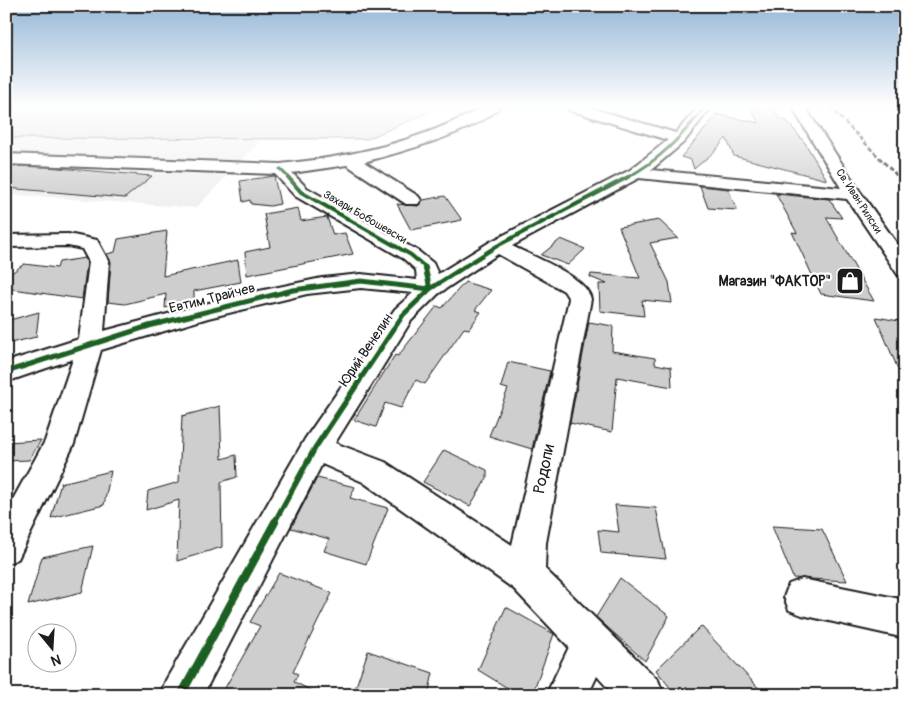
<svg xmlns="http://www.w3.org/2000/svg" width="911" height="701" viewBox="0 0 911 701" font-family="Pangolin,sans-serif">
<rect width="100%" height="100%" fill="#fff"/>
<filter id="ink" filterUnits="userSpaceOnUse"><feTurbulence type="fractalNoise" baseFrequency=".02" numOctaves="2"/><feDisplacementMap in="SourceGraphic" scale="10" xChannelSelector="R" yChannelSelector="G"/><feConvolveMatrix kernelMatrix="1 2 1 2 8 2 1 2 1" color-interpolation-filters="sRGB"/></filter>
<g filter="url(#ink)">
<path fill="#f0f0f0" d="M6,138L261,140L196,208L6,194Z"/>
<path fill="#e2e2e2" stroke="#7f7f7f" d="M6,107H441L367,139L6,138Z"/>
<path fill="#cecece" stroke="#1c1c1c" d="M750,107L773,108L781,120H786L805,143L827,180L734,156L726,138L715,151L694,169L691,160L681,157L716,116L715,114L759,123Z
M6,166L46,167L152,176L125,198L6,188Z
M274,176L280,204L270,206L251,204L250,200L243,202L240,181Z
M700,186L728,189L737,210L708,208Z
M776,194L829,199L842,218L826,217L874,301L821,294L792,232L797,233Z
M445,196L462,220L411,230L397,204L418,206L423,200Z
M298,208L301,221L327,217L333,235L345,233L353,254L247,275L245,252L270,247L264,214Z
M659,220L678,238L650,243L669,282L672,303L642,300L644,316L600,311L599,284H607L590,277L591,274L640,278L619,227Z
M167,231L163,276L238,260L241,282L194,291V301L165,308L166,294L125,304L108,302L111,262L107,254L115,252L118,239Z
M561,239L585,249L568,265L541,255Z
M85,258L87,262L82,299L6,288V277L24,264L57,268L59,262Z
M465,282L491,290L475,310L481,312L469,329L464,328L425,384L416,380L401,408L385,403L376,427L354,420L395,355L398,356L437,306L442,308Z
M39,312L36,337L6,344V321Z
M876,317L905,322V386Z
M589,322L613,326L612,351L655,358V364L671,367L672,387L617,377L612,432L570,423Z
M508,362L550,371L532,449L489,436L508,389L501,387Z
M220,406L222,459L236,455L237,477L221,482L222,547L177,561L179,500L146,510L148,491L179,482L182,416Z
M41,440L29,460L6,461V442Z
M444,450L487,470V478L470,506L423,482Z
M111,471L104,505L51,518L61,483Z
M317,478L355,487L350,498L388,508L366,564L324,551L329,539L291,528Z
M615,505L656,508L666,559L601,553L598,530L619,532Z
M772,526L822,529L847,581L793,578Z
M93,546L82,592L28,605L42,557Z
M279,573L332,593L293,672L298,674L294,682L321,695H221L260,626L250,622Z
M620,578L669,616L645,661L596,617Z
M506,607L554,634L532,695H519L478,670Z
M701,626L765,695H676L656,670Z
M368,651L433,673L428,695H353Z"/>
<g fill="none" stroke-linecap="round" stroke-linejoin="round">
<defs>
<path id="minor" d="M483,107H499C480,131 394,154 364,162L418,196L421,200L418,204H406L347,165L292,173L307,188L418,251L433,263L438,274L490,242L630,170L668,140L569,110L568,107H587L676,133L698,107H711L684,142L651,170L841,188L792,107H805L861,193L905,255V276L898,275L847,199L639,178L512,246C532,256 587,277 591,299L546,543L545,569L658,680L664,695H614L597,676L588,695H546L569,647L514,589L363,482L322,464L203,695H160L166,680L305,439L395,309L413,293L361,288L307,294L208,318L101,350L74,444L18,559L6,564V512L45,441L73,359L6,382V362L79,339L89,262L82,249L68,246L6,247V235L68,234L97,240L109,262L104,331L235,296L322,278L361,274L417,280L416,270L404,259L295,196L275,174L6,164V154L280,164C352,157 419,142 483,107ZM498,254L564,291L569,299L512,545L385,462L335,443L411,321L438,294Z
M802,579L905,600V638L802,615L789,610L784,597L789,584Z"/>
</defs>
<use href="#minor" stroke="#1c1c1c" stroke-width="4"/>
<use href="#minor" fill="#fff" fill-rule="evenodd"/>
<path stroke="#1c1c1c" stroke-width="2.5" stroke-dasharray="4.5 2.5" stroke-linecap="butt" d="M830,107L905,184"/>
<defs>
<path id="cycleway-far4" d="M280,169L289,178
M626,178C659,161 682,136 705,107"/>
<path id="cycleway-far3" d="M288,177L301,192L411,255L426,268
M462,268L497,246L628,177"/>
<path id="cycleway-far2" d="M6,372L149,326L293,290L361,281L430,289L425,267
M359,381L403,315L430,289L464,267"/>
<path id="cycleway-far1" d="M274,523L315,448L360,380"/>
<path id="cycleway" d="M181,695L275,522"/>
</defs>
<use href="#cycleway-far4" stroke="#fff" stroke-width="5"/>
<use href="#cycleway-far3" stroke="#fff" stroke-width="6"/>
<use href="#cycleway-far2" stroke="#fff" stroke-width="8"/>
<use href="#cycleway-far1" stroke="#fff" stroke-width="9"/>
<use href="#cycleway" stroke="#fff" stroke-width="11"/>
<use href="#cycleway-far4" stroke="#1b5e20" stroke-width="3"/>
<use href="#cycleway-far3" stroke="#1b5e20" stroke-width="4"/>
<use href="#cycleway-far2" stroke="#1b5e20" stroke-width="5"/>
<use href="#cycleway-far1" stroke="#1b5e20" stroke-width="5.5"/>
<use href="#cycleway" stroke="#1b5e20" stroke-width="8"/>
</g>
</g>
<linearGradient id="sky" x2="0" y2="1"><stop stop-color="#95b6d5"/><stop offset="0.52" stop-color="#fff"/><stop offset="1" stop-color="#fff" stop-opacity="0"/></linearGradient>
<rect width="911" height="205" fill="url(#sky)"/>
<defs>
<symbol id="shop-square" viewBox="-11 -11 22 22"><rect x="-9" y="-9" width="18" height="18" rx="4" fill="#1c1c1c" stroke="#fff"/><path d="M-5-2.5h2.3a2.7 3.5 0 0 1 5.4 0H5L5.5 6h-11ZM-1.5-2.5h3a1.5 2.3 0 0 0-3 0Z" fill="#fff"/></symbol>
</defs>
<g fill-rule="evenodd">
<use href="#shop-square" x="834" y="265" width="32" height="32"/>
</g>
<g text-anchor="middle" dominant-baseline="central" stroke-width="4.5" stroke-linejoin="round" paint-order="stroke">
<g font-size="11" fill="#1c1c1c" stroke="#fff">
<text transform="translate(859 201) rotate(57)">Св. Иван Рилски</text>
<text transform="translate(365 217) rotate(30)">Захари Бобошевски</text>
</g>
<g font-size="14" font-weight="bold" fill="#1c1c1c" stroke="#fff" text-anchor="end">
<text x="831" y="281">Магазин "ФАКТОР"</text>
</g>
<g font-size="14" fill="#1c1c1c" stroke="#fff">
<text transform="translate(212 298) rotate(-14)">Евтим Трайчев</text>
<text transform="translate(366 350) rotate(-56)">Юрий Венелин</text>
</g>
<g font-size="16" fill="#1c1c1c" stroke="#fff">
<text transform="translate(544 469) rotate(-78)">Родопи</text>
</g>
</g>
<rect width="911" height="701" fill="none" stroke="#fff" stroke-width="25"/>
<rect x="12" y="12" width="886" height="676" fill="none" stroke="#1c1c1c" stroke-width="2" filter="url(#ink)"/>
<g transform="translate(52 648) rotate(162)"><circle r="24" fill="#ffffff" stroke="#a4a4a4"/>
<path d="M0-4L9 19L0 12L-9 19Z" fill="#1c1c1c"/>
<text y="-8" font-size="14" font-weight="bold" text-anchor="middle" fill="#1c1c1c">N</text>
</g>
</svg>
